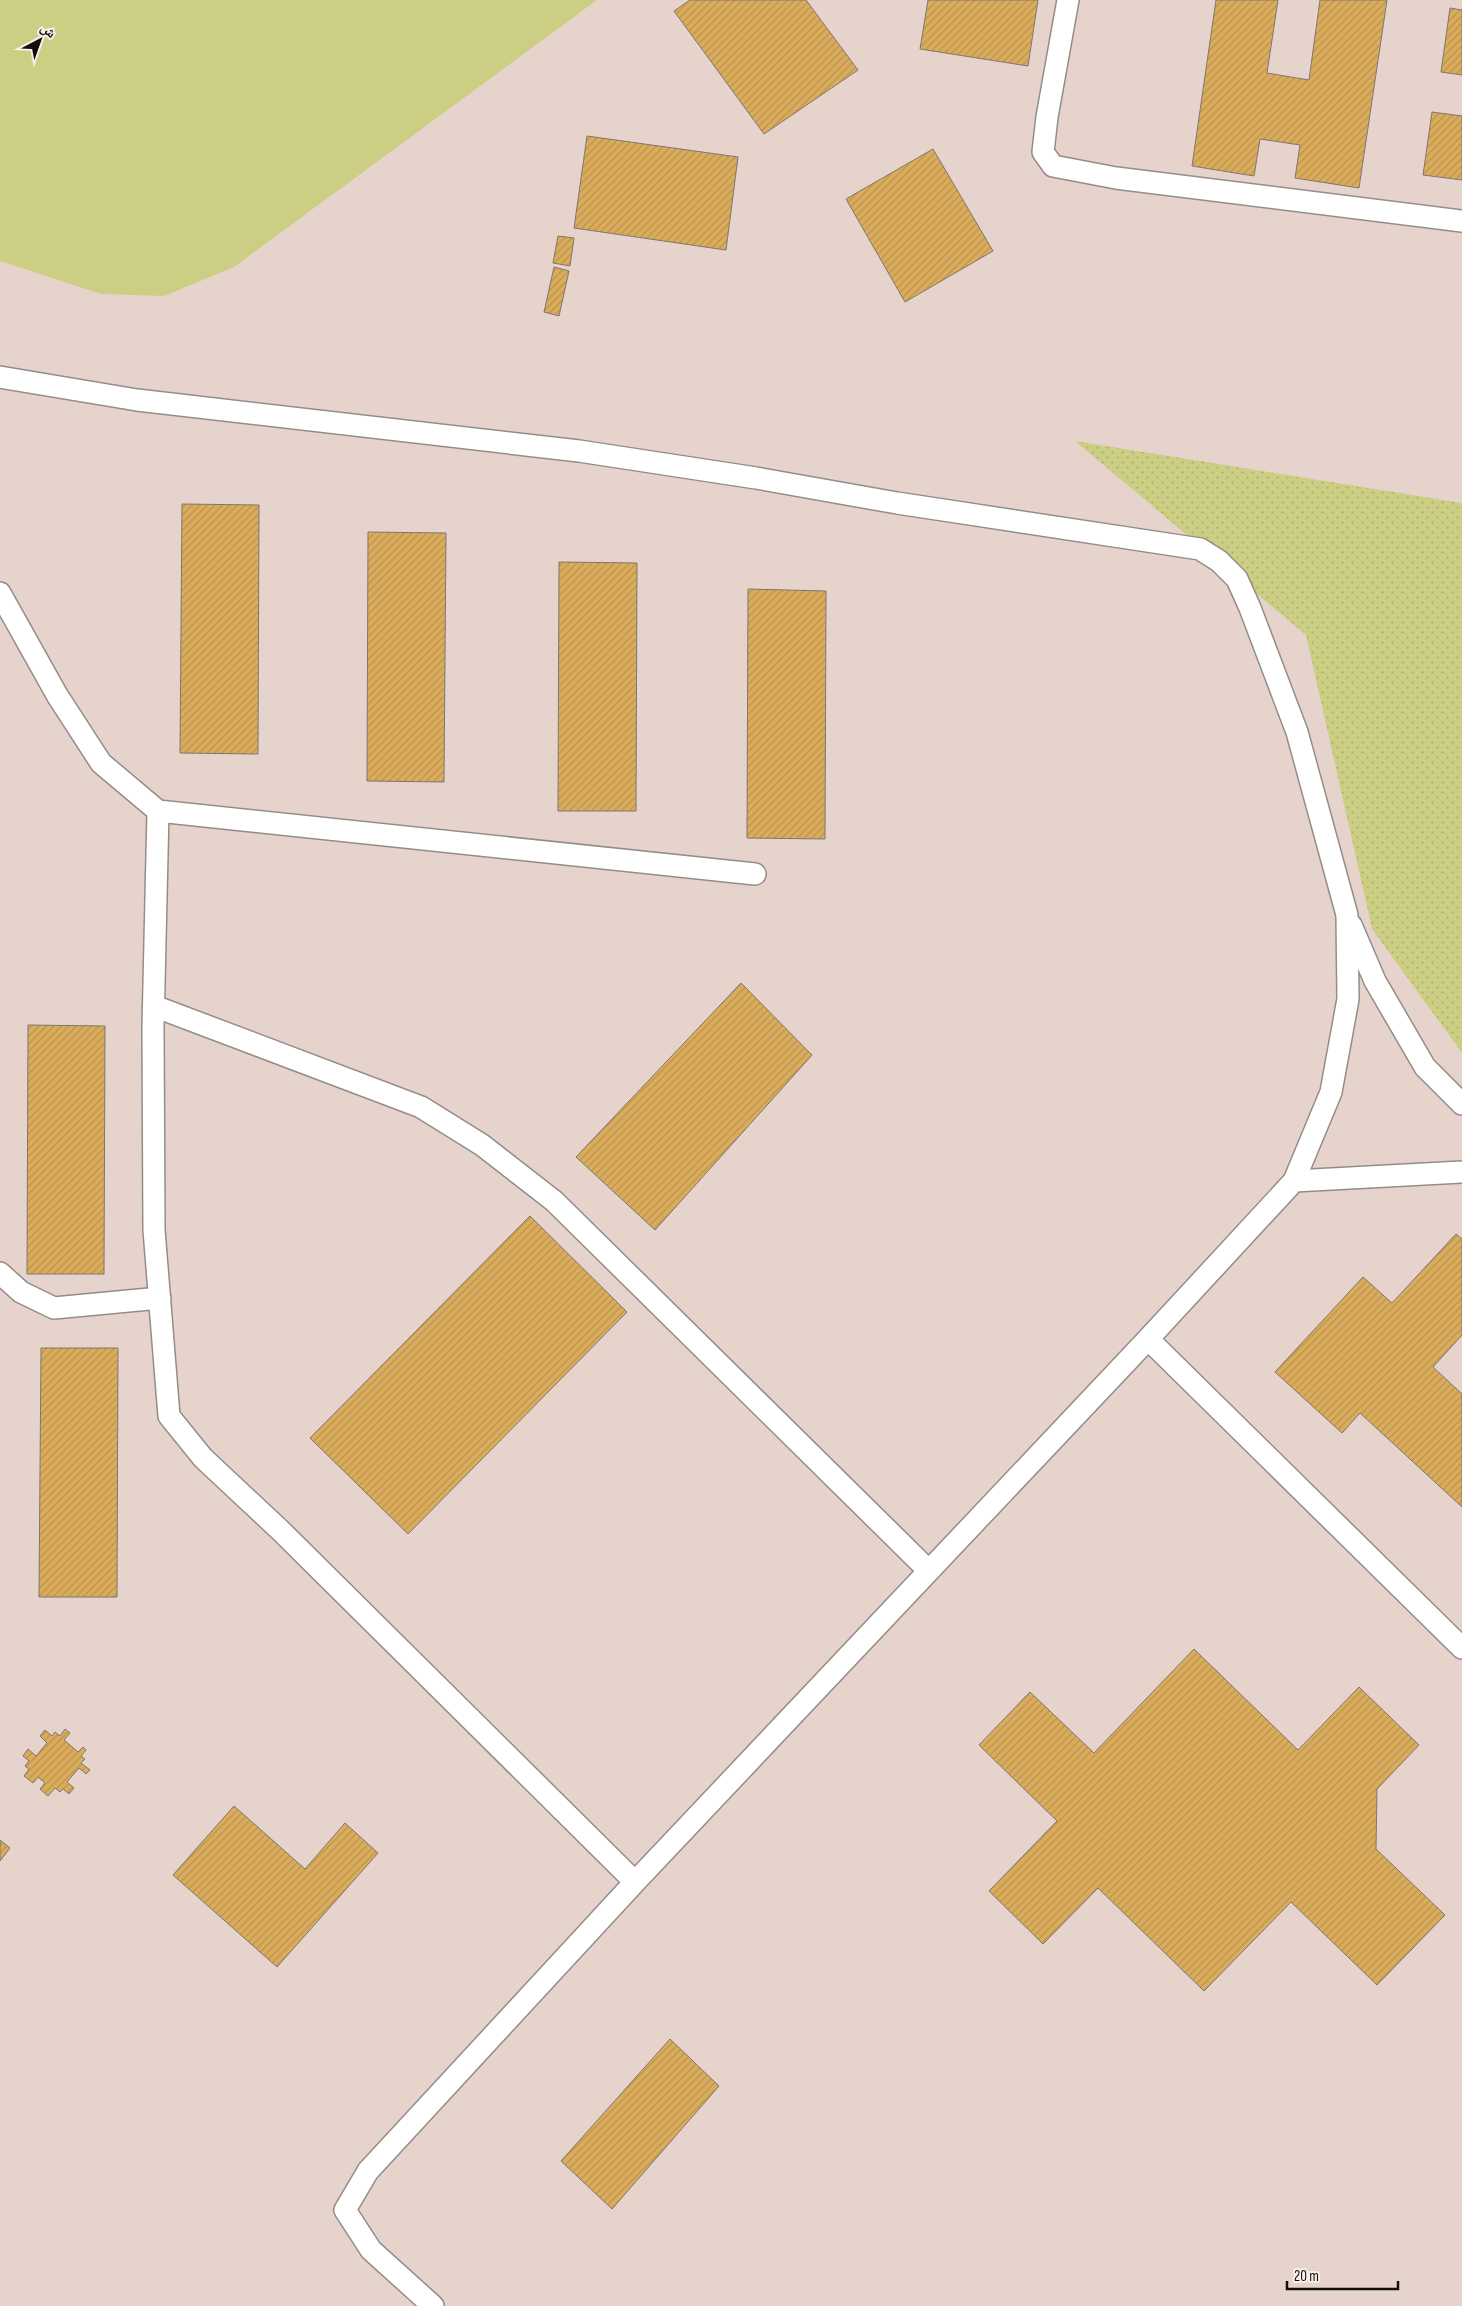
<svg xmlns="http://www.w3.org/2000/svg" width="1462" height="2306" viewBox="0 0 1462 2306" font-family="'Sofia Sans Condensed','Noto Naskh Arabic',sans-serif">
<defs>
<pattern id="garden-dots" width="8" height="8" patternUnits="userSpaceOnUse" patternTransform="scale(1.25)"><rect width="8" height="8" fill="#ccce83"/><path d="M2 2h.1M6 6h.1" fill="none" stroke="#aeb070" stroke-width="1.8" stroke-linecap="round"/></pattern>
<pattern id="building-hatch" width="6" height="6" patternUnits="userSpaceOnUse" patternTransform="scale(1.25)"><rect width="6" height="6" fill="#dbac5c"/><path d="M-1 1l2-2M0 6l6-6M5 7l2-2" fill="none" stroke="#bb934f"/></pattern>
</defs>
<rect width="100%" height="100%" fill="#ebe2dd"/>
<path fill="#e6d4cc" d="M0,0H1462V2306H0Z"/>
<path fill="#ccce83" d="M0,0H597L234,267L164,296L101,294L0,261Z"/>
<path fill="url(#garden-dots)" d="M1075,441L1462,503V1053L1372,929L1306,635Z"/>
<path fill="url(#building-hatch)" stroke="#7c7770" d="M690,0H806L858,70L764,134L674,11Z
M928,0H1038L1028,66L920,49Z
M1216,0H1278L1267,73L1309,80L1320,0H1387L1359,188L1295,178L1300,145L1260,139L1254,176L1192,166Z
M1450,8L1462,10V75L1441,72Z
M1432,112L1462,116V180L1423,175Z
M587,136L738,157L726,250L574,228Z
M933,149L993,251L905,302L846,199Z
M558,236L574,238L570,266L553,263Z
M554,267L569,271L559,316L544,312Z
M182,504L259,505L258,754L180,753Z
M368,532L446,533L444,782L367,781Z
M559,562L637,563L636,811H558Z
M748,589L826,591L825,839L747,838Z
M741,983L812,1055L655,1230L576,1157Z
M28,1025L105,1026L104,1274H27Z
M530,1216L627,1312L408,1534L310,1438Z
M1456,1234L1462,1239V1335L1433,1367L1462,1394V1507L1360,1413L1342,1433L1275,1372L1363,1277L1392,1303Z
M41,1348H118L117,1597H39Z
M1194,1649L1298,1750L1359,1687L1419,1745L1377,1789L1376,1849L1445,1915L1377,1985L1291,1902L1204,1991L1098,1888L1043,1944L989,1891L1057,1821L979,1745L1030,1692L1094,1753Z
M65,1729L70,1733L64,1740L78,1752L83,1747L86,1750L81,1756L85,1759L81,1763L90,1770L86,1774L79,1768L67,1782L74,1788L69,1794L63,1789L60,1792L55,1788L48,1796L40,1789L45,1783L38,1777L33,1783L24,1776L29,1769L25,1766L29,1761L23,1756L28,1749L36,1756L47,1743L40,1736L45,1730L52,1736L55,1732L60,1736Z
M234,1806L305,1869L345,1823L378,1853L277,1967L173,1875Z
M0,1840L10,1848L0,1861Z
M670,2039L719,2086L612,2209L561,2161Z"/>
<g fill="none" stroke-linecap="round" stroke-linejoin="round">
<defs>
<path id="lane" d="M1068,0L1047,117L1043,152L1053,166L1116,178L1462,221
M0,377L137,400L579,451L756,478L897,503L1200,549L1219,561L1237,579L1250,608L1297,732L1347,915L1348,999L1331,1092L1294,1181L1148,1339L635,1882L368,2171L345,2210L371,2250L433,2306
M0,593L57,695L101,763L158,811L755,874
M158,811L153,1027L154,1230L169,1416L203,1458L281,1531L635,1882
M1351,925L1375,981L1425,1067L1462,1104
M154,1006L421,1107L482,1145L554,1201L928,1570
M1294,1181L1462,1172
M0,1273L21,1292L54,1308L160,1298
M1148,1339L1462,1648"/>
</defs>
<use href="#lane" stroke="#958c88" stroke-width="24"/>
<use href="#lane" stroke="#fff" stroke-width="21"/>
</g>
<g transform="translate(40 40) rotate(41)" stroke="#f9efea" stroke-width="4" paint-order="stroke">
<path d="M0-4L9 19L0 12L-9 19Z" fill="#120f0d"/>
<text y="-8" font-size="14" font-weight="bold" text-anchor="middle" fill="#120f0d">ش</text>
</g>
<path d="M1287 2281v8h111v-8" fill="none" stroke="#120f0d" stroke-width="2.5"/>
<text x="1294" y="2281" font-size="15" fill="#120f0d" stroke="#f9efea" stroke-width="4" paint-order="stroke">20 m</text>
</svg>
